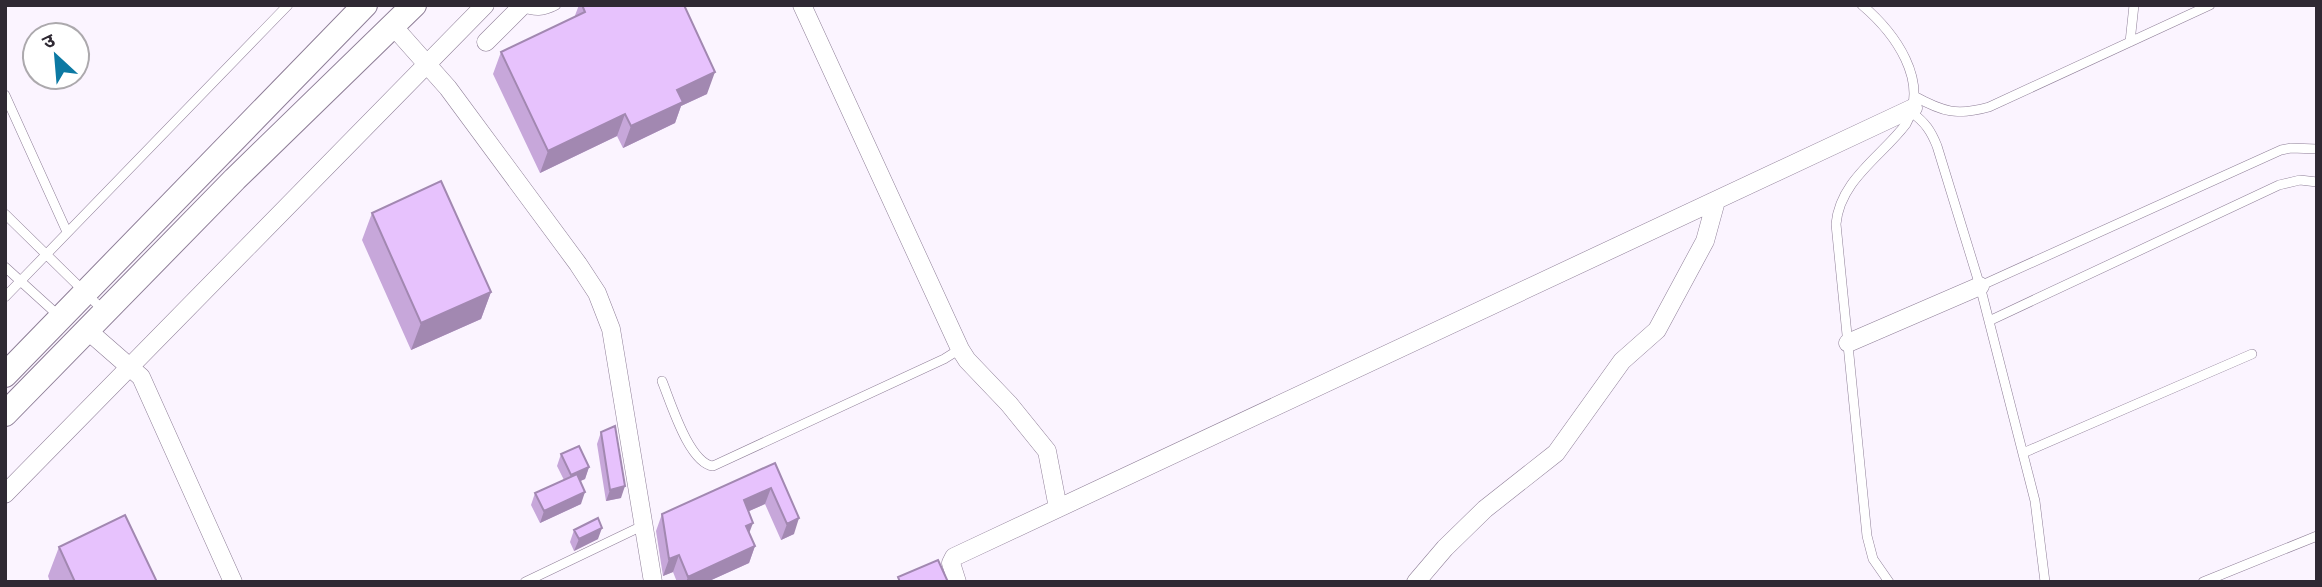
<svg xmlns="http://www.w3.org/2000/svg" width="2322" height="587" viewBox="0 0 2322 587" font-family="'Space Grotesk','Noto Sans Devanagari',sans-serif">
<rect width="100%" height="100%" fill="#fbf4ff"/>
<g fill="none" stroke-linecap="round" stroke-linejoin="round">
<defs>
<path id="lane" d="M1862,5C1895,33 1930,81 1906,124C1882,156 1840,180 1836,224L1867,536L1873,559L1889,582
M521,7C535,12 543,12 556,5
M2130,42L2134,5
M5,95L67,232
M1914,96C1943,112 1957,116 1989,107L2210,5
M1912,113C1925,122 1931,131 1937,146L1980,286L2035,501L2045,582
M5,214L104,311
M5,267L59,316
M1980,286L2281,150L2291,148L2317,149
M5,297L288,5
M1989,321L2279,185L2300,180L2317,182
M662,381C671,403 689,463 713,466L944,359L960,349
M2023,453L2252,354
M525,582L642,526
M2203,582L2317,536"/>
<path id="street" d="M802,5L960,349L967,360L1009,404L1047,451L1058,508
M393,26L448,88L578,264L597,293L611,329L653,582
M486,42L523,5
M86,329L141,377L233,582
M1848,343L1980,286
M5,494L485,5
M957,582L951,563L954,557L1913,108
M1416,582L1445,548L1485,509L1556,453L1622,361L1657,330L1705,241L1716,201"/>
<path id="secondary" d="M5,375L365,5
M5,414L235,179L414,5"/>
</defs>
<use href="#lane" stroke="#8e7e97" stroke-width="10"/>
<use href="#street" stroke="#8e7e97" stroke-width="19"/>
<use href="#secondary" stroke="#8e7e97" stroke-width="26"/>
<use href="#lane" stroke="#fff" stroke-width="9"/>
<use href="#street" stroke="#fff" stroke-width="18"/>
<use href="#secondary" stroke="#fff" stroke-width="24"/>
</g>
<path fill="#c7a7da" d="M579,5H684L707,94L681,106L675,123L623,148L617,136L540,173L493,74L501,52L574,18Z
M372,213L491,292L481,319L411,350L362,240Z
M601,432L621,498L606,501L597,444Z
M561,454L589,467L585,479L580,481L581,504L540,523L531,505L535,493L564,480L557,466Z
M775,463L794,534L781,540L765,504L749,511V534L755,546L749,563L707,582H677L673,572L663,576L656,531L662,514Z
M574,530L598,539L574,551L570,542Z
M59,547L157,582H50L48,576Z"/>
<path fill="#a288b1" d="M715,72L707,94L681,106L675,123L623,148L631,126L677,90Z
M625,114L617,136L540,173L548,151Z
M491,292L481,319L411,350L421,323Z
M589,467L585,479L567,487L571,475Z
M625,486L621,498L606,501L610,490Z
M771,488L765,504L738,516L744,500Z
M585,492L581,504L540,523L544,511Z
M799,518L794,534L781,540L787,524Z
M753,523L747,539L746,526Z
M602,528L598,539L574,551L579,539Z
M755,546L749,563L707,582H686L688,577Z
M679,555L673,572L663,576L669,559Z"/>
<path fill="#e7c2fd" stroke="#a288b1" stroke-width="2" d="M582,5H684L715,72L677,90L683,102L631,126L625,114L548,151L501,52L585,12Z
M441,181L491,292L421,323L372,213Z
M615,426L625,486L610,490L601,432Z
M579,446L589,467L571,475L561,454Z
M775,463L799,518L787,524L771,488L744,500L753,523L746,526L755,546L688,577L679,555L669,559L662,514Z
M577,474L585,492L544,511L535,493Z
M125,515L157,582H75L59,547Z
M598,518L602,528L579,539L574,530Z
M938,560L948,582H900L898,577Z"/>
<rect width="2322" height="587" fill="none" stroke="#2f2933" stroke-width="14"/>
<g transform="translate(56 56) rotate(334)"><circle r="33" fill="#ffffff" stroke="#aca9ad" stroke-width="2"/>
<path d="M0-5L12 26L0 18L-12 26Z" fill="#0c79a3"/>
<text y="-10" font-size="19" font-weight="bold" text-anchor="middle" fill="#2f2933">उ</text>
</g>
</svg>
